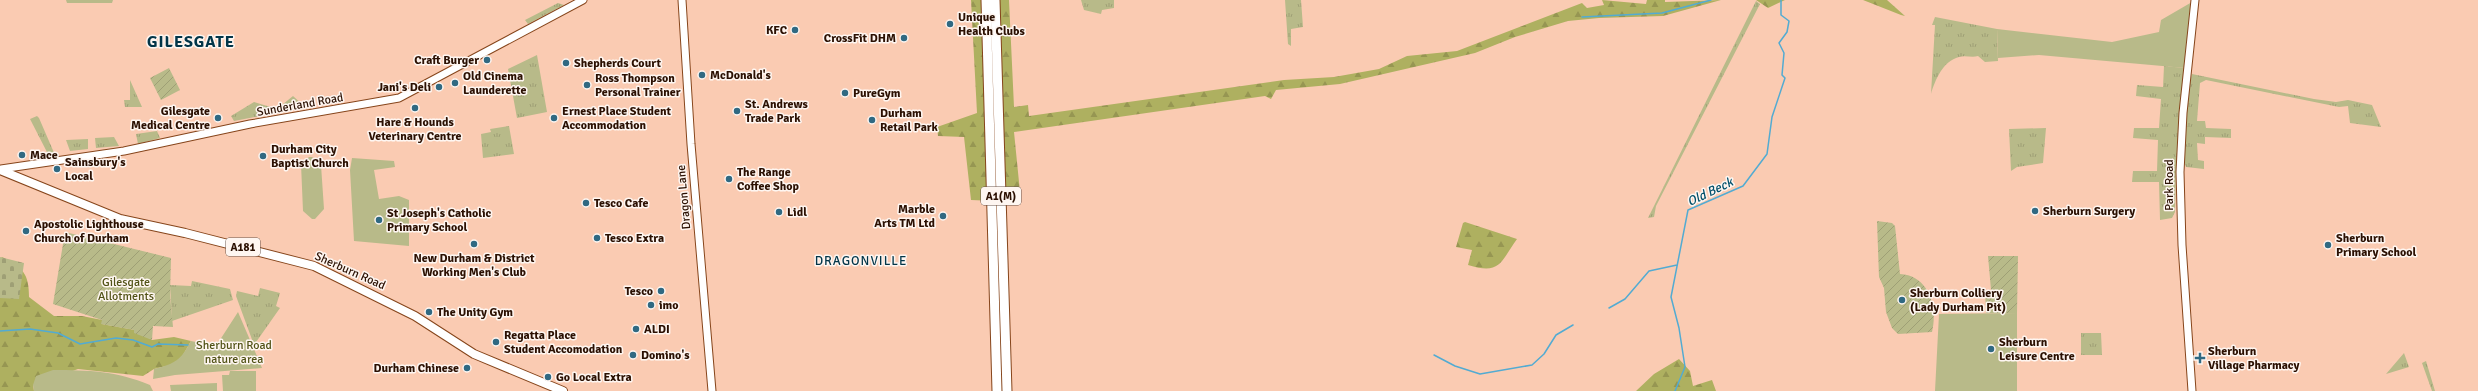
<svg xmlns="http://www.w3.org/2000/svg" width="2478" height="391" viewBox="0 0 2478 391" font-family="Signika,sans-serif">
<defs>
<pattern id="grass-tufts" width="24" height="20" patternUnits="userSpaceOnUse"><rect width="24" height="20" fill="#b8ba89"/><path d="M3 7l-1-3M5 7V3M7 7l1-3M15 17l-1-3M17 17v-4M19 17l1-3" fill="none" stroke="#9e9f75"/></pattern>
<pattern id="forest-firs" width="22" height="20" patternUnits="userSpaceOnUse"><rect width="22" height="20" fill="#aeb060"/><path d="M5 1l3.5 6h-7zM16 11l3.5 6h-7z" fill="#969652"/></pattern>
<pattern id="cemetery-stones" width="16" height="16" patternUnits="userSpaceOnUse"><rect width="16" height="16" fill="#b8ba89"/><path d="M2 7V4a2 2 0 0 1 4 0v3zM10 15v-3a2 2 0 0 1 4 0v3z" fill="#9e9f75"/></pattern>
<pattern id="garden-furrows" width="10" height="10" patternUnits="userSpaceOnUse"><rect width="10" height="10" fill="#b8ba89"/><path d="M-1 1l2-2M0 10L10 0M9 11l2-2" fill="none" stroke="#9e9f75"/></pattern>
</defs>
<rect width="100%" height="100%" fill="#facbb2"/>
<path fill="url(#grass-tufts)" d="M66,0H113L112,3H67Z
M1081,0H1114V8L1102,10L1101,14L1084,10Z
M1285,0H1301L1303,27L1291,29V46L1288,44Z
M1756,1L1760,4L1656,206L1654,217L1648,218Z
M558,3L564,5L528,24L525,20Z
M1935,17L1997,29L1998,61L1985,62L1978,56C1972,58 1965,55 1959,57C1943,61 1935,80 1931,94L1935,25H1932Z
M537,55L547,112L517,118L508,69Z
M2164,66L2185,68L2176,170L2175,212L2172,218L2160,220L2159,182H2132L2133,171H2157L2158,140L2133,138L2134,128H2159L2161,99L2136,96L2137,85L2163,87Z
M2192,74L2314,99L2336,102L2348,100L2372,105L2381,127L2350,123L2348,106L2339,107L2206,80L2200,83L2197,121H2205L2206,128L2231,129V138L2205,137V144L2197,143L2198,160L2204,161V169L2186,167C2178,150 2187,92 2192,74Z
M130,80L142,107H125L124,100H130Z
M293,96L304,106L303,108L234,121L231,116L254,102L277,109Z
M37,116L39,118L55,155L49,156L30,119Z
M509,126L514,154L483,158L481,134L491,132L490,129Z
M2046,128L2043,163L2017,167L2011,171L2009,129Z
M157,131L160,138L138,144L136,134Z
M114,137L119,146L96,148L95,138Z
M88,139V149L70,151L66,140Z
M192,281L230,289L233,300L172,321L170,285L191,286Z
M260,288L280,293L276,306L280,308L254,345L236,296L237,291L258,296Z
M2081,333H2101L2102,355H2081Z
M2404,353L2409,367L2386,374Z
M2426,361L2435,391H2432L2422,363Z"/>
<path fill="url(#forest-firs)" d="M971,0H1009L1014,107L1028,105L1029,116L1284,80L1334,77L1379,69L1407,56L1457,51L1582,3L1587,8L1604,5L1602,0L1646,4L1647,0H1665V2L1721,0L1663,16L1599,18L1568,21L1515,37L1475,53L1340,84L1276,90L1271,99L1265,96L1014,132L1021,202L971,200L964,137L938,136L937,127L977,113Z
M1756,0H1785L1768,8Z
M1863,0H1887L1905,16L1901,15Z
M1465,222L1517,239C1500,263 1500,275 1468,265L1472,250L1456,247L1463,223Z
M2,257C23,267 29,274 29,297L54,316H82L102,320V324L135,330L152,340L174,337L191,341L183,355L175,364L154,369L143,376L78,369L33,385L34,391H0V259Z
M1679,359L1690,371L1693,386L1712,380L1716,391H1636L1654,374Z"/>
<path fill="url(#cemetery-stones)" d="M0,257L24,263L19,299L0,298Z"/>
<path fill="#b8ba89" d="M2192,2L2185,68L2039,55L1998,58L1997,29L2112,42L2159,32L2161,20Z
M309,157H312L321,165L324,209L315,219H312L303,211L301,164Z
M352,158L394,161L395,167L374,170L379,199L399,196L409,200V246L354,241L350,170Z
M238,312L262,368L175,375L153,379L154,369C176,363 180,361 191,341L216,346Z
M2017,313V391H1935L1939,314Z
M53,370C89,370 116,371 150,385L153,391H34L33,385L36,376Z
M230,371H256V391H223L222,375H229Z
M217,383V391H171L170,385Z"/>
<path fill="url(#garden-furrows)" d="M169,68L180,90L161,100L150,78Z
M1877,221L1892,223L1895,226L1900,274C1929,275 1938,308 1932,332L1898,334L1892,328L1886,312L1884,288L1879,277Z
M65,232L171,258L170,295L173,327L153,326L152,340L134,333V330L101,324L102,320L53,304Z
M1988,256H2018L2017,313H1986L1985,290H1991Z"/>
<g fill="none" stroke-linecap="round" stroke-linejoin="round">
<path stroke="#52abd2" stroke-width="1.5" d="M1582,17L1662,13L1711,0
M1609,308L1625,299L1649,271L1677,265
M0,331L30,329L58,333L80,344L116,338L133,340L152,347L158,344L188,345
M1434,355L1455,366L1480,374L1532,365L1544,354L1556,335L1573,325
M1675,391L1685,367L1679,328L1671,297L1688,210L1743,186L1767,154L1772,117L1785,78L1782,75L1784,53L1779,43L1787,32L1789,21L1781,15V0"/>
<defs>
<path id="secondary" d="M682,0L691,144L712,391
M1,169L124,151L250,124L399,98L583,0
M2192,391L2182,245L2180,172L2183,113L2195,0"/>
<path id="primary" d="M0,170L120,219L185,233L314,266L415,316L474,354L563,391"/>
<path id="highway" d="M986,0L997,391
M995,0L1007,391"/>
</defs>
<use href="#secondary" stroke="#86451b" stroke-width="9"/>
<use href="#primary" stroke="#86451b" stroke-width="10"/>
<use href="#highway" stroke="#86451b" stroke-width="11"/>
<use href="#secondary" stroke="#fff" stroke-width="7"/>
<use href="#primary" stroke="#fff" stroke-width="8"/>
<use href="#highway" stroke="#fff" stroke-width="9"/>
</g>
<g fill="#306982" stroke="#fef6f1" stroke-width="1.5">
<circle cx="950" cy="24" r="4"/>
<circle cx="795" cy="30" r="4"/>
<circle cx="904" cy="38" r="4"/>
<circle cx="487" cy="60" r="4"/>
<circle cx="566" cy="63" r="4"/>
<circle cx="702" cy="75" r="4"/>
<circle cx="455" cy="83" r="4"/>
<circle cx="587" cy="85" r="4"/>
<circle cx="439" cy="87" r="4"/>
<circle cx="845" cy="93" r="4"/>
<circle cx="415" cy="108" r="4"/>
<circle cx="737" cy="111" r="4"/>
<circle cx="218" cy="118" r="4"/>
<circle cx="554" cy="118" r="4"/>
<circle cx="872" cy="120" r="4"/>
<circle cx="22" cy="155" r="4"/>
<circle cx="263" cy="156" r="4"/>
<circle cx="57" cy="169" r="4"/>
<circle cx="729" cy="179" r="4"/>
<circle cx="586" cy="203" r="4"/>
<circle cx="2035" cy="211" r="4"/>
<circle cx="779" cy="212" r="4"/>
<circle cx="943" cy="216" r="4"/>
<circle cx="379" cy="220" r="4"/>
<circle cx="26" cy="231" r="4"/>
<circle cx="597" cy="238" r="4"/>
<circle cx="474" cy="244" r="4"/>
<circle cx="2328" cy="245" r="4"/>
<circle cx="661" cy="291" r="4"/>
<circle cx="1902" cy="300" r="4"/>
<circle cx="651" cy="305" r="4"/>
<circle cx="429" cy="312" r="4"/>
<circle cx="636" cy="329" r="4"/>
<circle cx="496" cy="342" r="4"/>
<circle cx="1991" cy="349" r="4"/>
<circle cx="633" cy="355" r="4"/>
<path d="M2198 352h4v4h4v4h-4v4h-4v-4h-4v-4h4z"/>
<circle cx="467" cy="368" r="4"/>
<circle cx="548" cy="377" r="4"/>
</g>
<g text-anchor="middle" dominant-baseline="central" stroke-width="3" stroke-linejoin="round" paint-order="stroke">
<g fill="#fef6f1" stroke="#6a554a" stroke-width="1">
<rect x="981" y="187" width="40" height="18" rx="3"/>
<rect x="226" y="238" width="34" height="18" rx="3"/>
</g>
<g font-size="11" font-weight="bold" fill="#2b1002">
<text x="1001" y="196">A1(M)</text>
<text x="243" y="247">A181</text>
</g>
<g font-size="12" font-weight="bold" fill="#2b1002" stroke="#fef6f1" text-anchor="start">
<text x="958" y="17">Unique<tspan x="958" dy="14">Health Clubs</tspan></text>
<text x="787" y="30" text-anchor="end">KFC</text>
<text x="896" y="38" text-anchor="end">CrossFit DHM</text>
<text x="479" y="60" text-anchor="end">Craft Burger</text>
<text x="574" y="63">Shepherds Court</text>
<text x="710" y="75">McDonald's</text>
<text x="463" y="76">Old Cinema<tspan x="463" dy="14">Launderette</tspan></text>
<text x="595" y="78">Ross Thompson<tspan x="595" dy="14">Personal Trainer</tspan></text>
<text x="431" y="87" text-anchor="end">Jani's Deli</text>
<text x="853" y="93">PureGym</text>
<text x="745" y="104">St. Andrews<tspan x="745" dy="14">Trade Park</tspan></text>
<text x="210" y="111" text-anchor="end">Gilesgate<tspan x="210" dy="14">Medical Centre</tspan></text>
<text x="562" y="111">Ernest Place Student<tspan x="562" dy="14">Accommodation</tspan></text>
<text x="880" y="113">Durham<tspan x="880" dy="14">Retail Park</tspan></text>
<text x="415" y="122" text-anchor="middle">Hare &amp; Hounds<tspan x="415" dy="14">Veterinary Centre</tspan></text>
<text x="271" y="149">Durham City<tspan x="271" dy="14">Baptist Church</tspan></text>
<text x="30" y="155">Mace</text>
<text x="65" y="162">Sainsbury's<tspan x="65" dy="14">Local</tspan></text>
<text x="737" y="172">The Range<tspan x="737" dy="14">Coffee Shop</tspan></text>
<text x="594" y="203">Tesco Cafe</text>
<text x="935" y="209" text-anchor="end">Marble<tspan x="935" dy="14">Arts TM Ltd</tspan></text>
<text x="2043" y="211">Sherburn Surgery</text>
<text x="787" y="212">Lidl</text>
<text x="387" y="213">St Joseph's Catholic<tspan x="387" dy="14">Primary School</tspan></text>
<text x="34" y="224">Apostolic Lighthouse<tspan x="34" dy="14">Church of Durham</tspan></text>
<text x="605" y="238">Tesco Extra</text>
<text x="2336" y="238">Sherburn<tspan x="2336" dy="14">Primary School</tspan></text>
<text x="474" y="258" text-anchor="middle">New Durham &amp; District<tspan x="474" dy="14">Working Men's Club</tspan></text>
<text x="653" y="291" text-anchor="end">Tesco</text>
<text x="1910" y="293">Sherburn Colliery<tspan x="1910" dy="14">(Lady Durham Pit)</tspan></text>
<text x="659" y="305">imo</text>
<text x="437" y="312">The Unity Gym</text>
<text x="644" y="329">ALDI</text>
<text x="504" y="335">Regatta Place<tspan x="504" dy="14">Student Accomodation</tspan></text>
<text x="1999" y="342">Sherburn<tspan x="1999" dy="14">Leisure Centre</tspan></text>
<text x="2208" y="351">Sherburn<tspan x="2208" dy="14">Village Pharmacy</tspan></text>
<text x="641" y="355">Domino's</text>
<text x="459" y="368" text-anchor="end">Durham Chinese</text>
<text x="556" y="377">Go Local Extra</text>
</g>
<g font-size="12" fill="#2b1002" stroke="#fef6f1">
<text transform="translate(300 105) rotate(-10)">Sunderland Road</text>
<text transform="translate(2169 185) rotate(-90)">Park Road</text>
<text transform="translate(684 197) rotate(-95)">Dragon Lane</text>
<text transform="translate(350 271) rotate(24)">Sherburn Road</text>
</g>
<g font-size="12" fill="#515216" stroke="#fef6f1">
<text x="126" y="282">Gilesgate<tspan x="126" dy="14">Allotments</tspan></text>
<text x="234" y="345">Sherburn Road<tspan x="234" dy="14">nature area</tspan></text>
</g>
<g font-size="13" font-style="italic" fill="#004f6a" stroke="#fef6f1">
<text transform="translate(1710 192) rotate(-26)">Old Beck</text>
</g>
<g font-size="13" letter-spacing="1" fill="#023548" stroke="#fef6f1">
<text x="861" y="261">DRAGONVILLE</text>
</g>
<g font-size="16" font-weight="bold" letter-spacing="1" fill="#023548" stroke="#fef6f1">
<text x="191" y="42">GILESGATE</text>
</g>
</g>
</svg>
